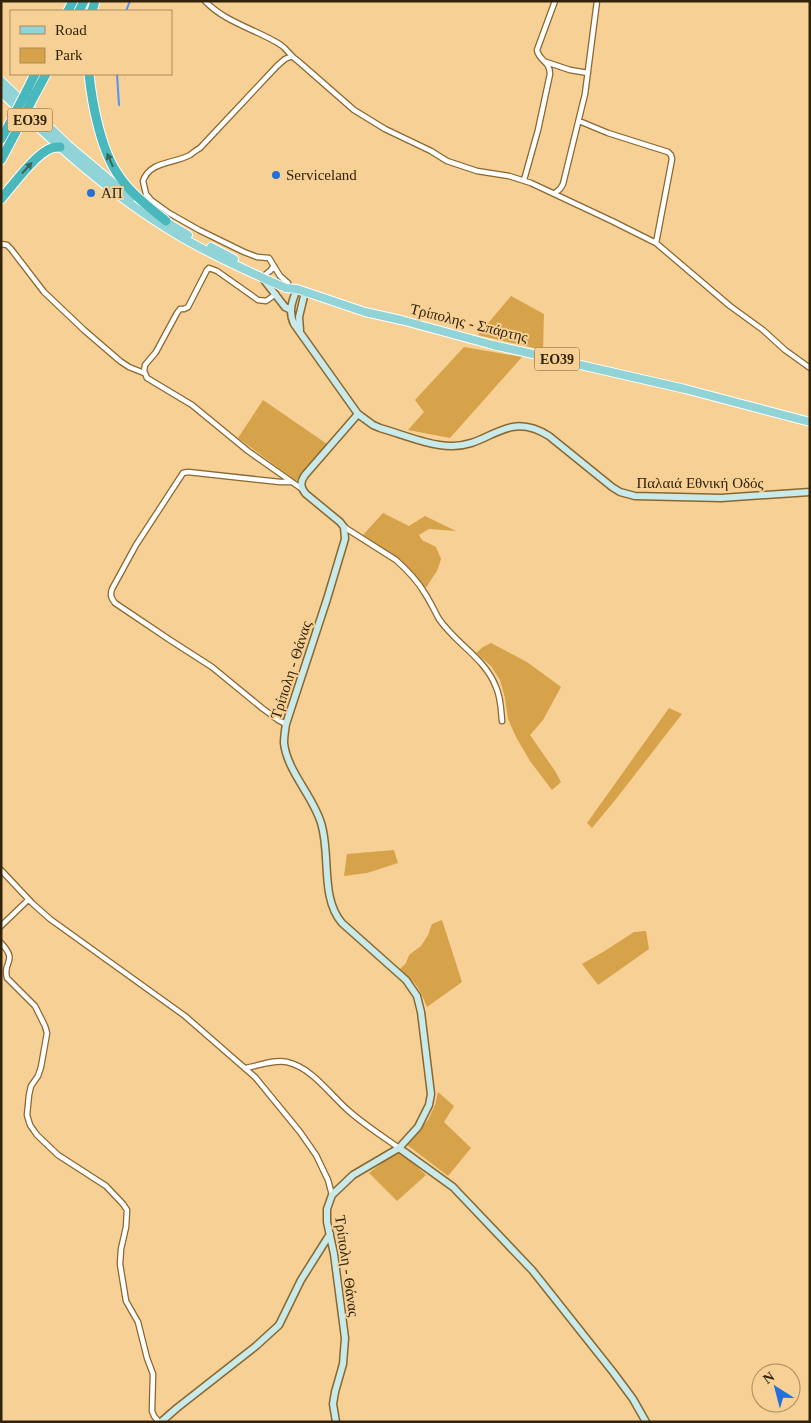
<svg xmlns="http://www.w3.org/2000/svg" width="811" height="1423" viewBox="0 0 811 1423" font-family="Georgia,serif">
<rect width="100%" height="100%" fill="#f6d095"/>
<path fill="#d6a24a" d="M511,296L544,314L543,350L478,335Z
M464,347L522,357L450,438L408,430L424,412L415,400Z
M263,400L327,444L296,481L238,438Z
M383,513L409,526L425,516L456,531L429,529L419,535L422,540L436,547L441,559L437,571L425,589L401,560L363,535Z
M491,643L527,662L561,687L543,720L530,735L555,771L561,782L552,790L530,761L516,737L508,719L505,698L500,680L491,666L476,653L483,647Z
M669,708L682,714L616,799L592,828L587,823Z
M394,850L398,863L367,873L344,876L347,854Z
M442,920L462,982L427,1007C419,987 416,983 400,969L406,963L409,955L421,946L428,935L432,924Z
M646,931L649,949L598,985L582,964L603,952L634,932Z
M438,1092L454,1106L444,1122L471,1148L448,1176L406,1144L428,1120L435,1105Z
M399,1150L426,1175L397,1201L369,1173Z"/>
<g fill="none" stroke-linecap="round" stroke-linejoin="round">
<path stroke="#5392f1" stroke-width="2" d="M126,11L130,1
M117,74L119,105"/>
<defs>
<path id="street" d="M205,1C226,23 256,29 281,45C288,50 290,56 298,61L354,110L385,129L431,151L447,161L477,171L509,176L531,183L612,221L656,243L730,306L763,330L785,350L810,368
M546,62L570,70L588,73
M579,121L608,133L668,152L671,155L672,159L656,243
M524,180L538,130L550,74C550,61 539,61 537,50L555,1
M555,193L560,189L563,184L585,94L597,1
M1,244L7,245L11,249L44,292L84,330L120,361L129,367L144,373
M266,274L270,271L274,266
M288,283L280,276L269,258L257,257L244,252L199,230L169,213L151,200L146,194L143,181C150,161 173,164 190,155C193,153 196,150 200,148L277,66L285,59L290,57
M276,294L266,301L258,300L217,271L209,268L207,270L188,307L184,309H180L177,313L156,352L145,365L144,371L147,378L192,405L248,451L302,489
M344,527L396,560C406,569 417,580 424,592C430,601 434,610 439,619C456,644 485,658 496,687C501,698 501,710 502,721
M286,724L278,720L262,708L212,667L170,640L115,603C111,598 110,595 112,589L136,545L183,473L188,472L280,482H292
M1,870L32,903L50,919L185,1016L255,1077L300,1132L316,1155L328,1180L332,1195
M1,926L28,900
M1,943C19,962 2,961 7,978L35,1006L45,1026L47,1033L41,1067L38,1076L31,1086L29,1095L27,1115L30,1125L37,1135L58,1155L106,1186L123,1204L127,1210L126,1227L121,1249L120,1264L126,1301L138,1322L147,1358L153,1374L152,1411L154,1416L159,1422
M245,1068C258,1066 274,1059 287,1062C313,1068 330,1095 350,1112C365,1125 382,1136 399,1148"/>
<path id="secondary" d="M264,280L285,307L291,310
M297,289C292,301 288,312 294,324L358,414L373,425L380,428C401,434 430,446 451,446C490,447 506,409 549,436L612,487L620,492L635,496L721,498L810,492
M300,330L299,317L305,292
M399,1148L453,1187L532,1270L613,1372L633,1399L646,1422
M161,1422L177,1408L256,1346L279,1325L301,1280L330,1234
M336,1422L333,1404L335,1392L343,1364L345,1338L334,1254L327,1222V1209L332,1195L353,1175L399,1148L418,1127L429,1105L431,1094L421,1012L417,996L406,980L342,923C320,898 331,854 321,823C313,796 287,771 284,743C284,737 285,730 286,724L327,599L345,539L344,527L340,522L306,494C300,487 300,482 305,475L358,414"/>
<path id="primary" d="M1,81L68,145L131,198
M1,92C55,144 112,196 176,234C211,255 249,272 286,288L297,289L365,312L401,320L493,345L685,389L810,422
M161,219L188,235
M211,247L234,259"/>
<path id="highway" d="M68,11L73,1
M79,11L84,1
M92,11L95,1
M89,74C92,104 101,151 119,176C131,194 149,207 166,221
M26,92L35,74
M33,98L46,74
M1,139L11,121
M1,160L18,128
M1,199C12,186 37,152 52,148C55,147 58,147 60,147"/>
</defs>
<use href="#street" stroke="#89672e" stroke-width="7"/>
<use href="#secondary" stroke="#89672e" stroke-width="9"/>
<use href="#primary" stroke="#fff" stroke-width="10"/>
<use href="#highway" stroke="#fff" stroke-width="11"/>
<use href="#street" stroke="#fff" stroke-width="4.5"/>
<use href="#secondary" stroke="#c8eaeb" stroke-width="6"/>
<use href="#primary" stroke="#91d4d7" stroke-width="8"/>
<use href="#highway" stroke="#48b8bc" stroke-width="9"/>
<defs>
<path id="highway-bridge" d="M11,121L26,92
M18,128L33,98"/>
</defs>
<use href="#highway-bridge" stroke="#fff" stroke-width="11" stroke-linecap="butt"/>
<use href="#highway-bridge" stroke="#48b8bc" stroke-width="9"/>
</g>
<defs><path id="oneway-solid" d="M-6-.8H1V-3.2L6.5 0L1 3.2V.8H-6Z" transform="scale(1.25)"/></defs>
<g fill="#3b665a">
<use href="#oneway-solid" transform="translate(110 160) rotate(-114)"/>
<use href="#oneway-solid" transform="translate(27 168) rotate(-47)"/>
</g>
<g fill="#246fdb" stroke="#f6d095" stroke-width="2">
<circle cx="276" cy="175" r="5"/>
<circle cx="91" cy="193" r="5"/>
</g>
<g text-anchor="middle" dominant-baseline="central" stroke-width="4" stroke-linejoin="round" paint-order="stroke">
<g fill="#f6d095" stroke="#6c5734" stroke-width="1">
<rect x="7.5" y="108.5" width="45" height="23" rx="4"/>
<rect x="534.5" y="347.5" width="45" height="23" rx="4"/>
</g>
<g font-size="14" font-weight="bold" fill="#31230a">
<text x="30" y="120">ΕΟ39</text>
<text x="557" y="359">ΕΟ39</text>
</g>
<g font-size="15" fill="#31230a" stroke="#f6d095" text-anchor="start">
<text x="286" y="175">Serviceland</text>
<text x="101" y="193">ΑΠ</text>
</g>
<g font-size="15" fill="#31230a" stroke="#f6d095">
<text transform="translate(469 323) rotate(14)">Τρίπολης - Σπάρτης</text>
<text x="700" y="483">Παλαιά Εθνική Οδός</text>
<text transform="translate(291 670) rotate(-72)">Τρίπολη - Θάνας</text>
<text transform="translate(347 1266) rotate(82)">Τρίπολη - Θάνας</text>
</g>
</g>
<rect width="811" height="1423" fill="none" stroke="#31230a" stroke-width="5"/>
<rect x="10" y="10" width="162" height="65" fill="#f6d095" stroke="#a78b5d"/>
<rect x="20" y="26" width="25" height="8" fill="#91d4d7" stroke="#a78b5d"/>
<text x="55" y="35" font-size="15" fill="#31230a">Road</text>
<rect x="20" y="48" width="25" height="15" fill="#d6a24a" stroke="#a78b5d"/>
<text x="55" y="60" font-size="15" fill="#31230a">Park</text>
<g transform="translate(776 1388) rotate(324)"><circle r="24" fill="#f6d095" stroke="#a78b5d"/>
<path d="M0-4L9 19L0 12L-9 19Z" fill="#246fdb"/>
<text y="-8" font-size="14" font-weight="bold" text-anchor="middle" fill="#31230a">N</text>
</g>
</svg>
